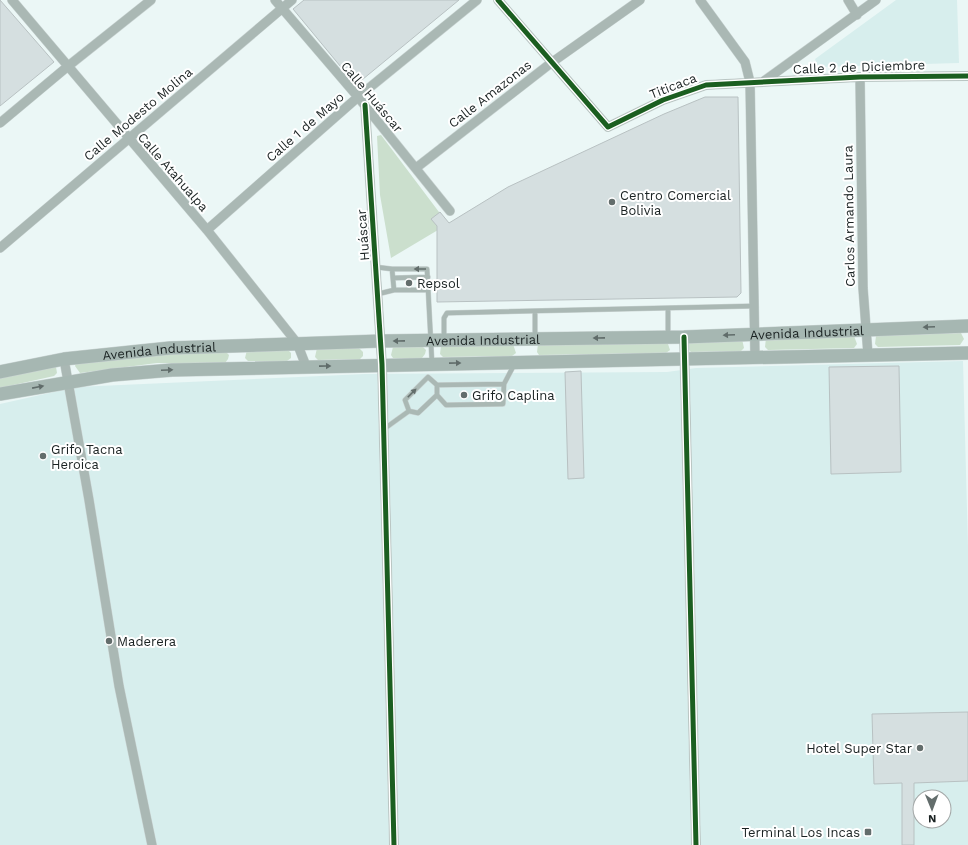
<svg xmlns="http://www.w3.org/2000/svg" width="968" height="845" viewBox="0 0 968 845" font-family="'Work Sans',sans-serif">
<rect width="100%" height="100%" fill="#ebf7f6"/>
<path fill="#d7eeed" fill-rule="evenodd" d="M896,0H957L959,63L818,67L815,59Z
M963,361L968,546V845H0V404L76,387L365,374L667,372L696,368ZM920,797H944V821H920Z"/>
<path fill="#cbdfcd" d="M381,135L448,224L391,258L380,195L377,136Z
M961,333L964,339L960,345L878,347L875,344L876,336Z
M854,336L857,344L854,348L768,350L765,347L766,338Z
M742,339L744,348L741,351L691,352L688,349L689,341Z
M667,341L670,350L666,353L539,355L537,352L538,344Z
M513,344L516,353L512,356L443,357L440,354L441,346Z
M422,346L426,350L425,354L422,358H393L391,355L393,347Z
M317,348H359L363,352V356L360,359L318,360L315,357Z
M287,349L291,353V358L287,361H248L245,358L247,350Z
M225,351L229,355L228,359L225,363H157L80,373L75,366L77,361L132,354Z
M53,367H56L57,373L54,376L0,388V378Z"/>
<path fill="#d5dfe0" stroke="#b8c1c2" d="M0,0L54,62L0,106Z
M304,0H459L357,84H355L293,9Z
M705,97H738L741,293L737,297L437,302V226L431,219L440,212L449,223L508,187L664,114Z
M899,366L901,472L831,474L829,367Z
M581,371L584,478L568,479L565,372Z
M968,712V781L914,783V845H902V783L874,784L872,714Z"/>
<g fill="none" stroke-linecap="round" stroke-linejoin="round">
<defs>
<path id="lane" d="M376,267L392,269H427L432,363
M392,269L394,290
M393,278L428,277
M378,294L394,290H428
M668,308V336
M535,311V337
M444,339V318L447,313L754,306
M437,385V395L446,405L503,404L504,384L514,365
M409,411L405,400L428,377L437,385L504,384
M384,429L409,411L418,413L437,395"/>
<path id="street" d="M12,0L207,230L297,343L306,366
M275,0L358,97L450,211
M498,0L608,127L663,100L706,85L860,77L968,76
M700,0L745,62L750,82L755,357
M848,0L857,15
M860,77L863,288L868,355
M764,81L876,0
M365,105L382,364L394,845
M0,123L67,67L151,0
M416,168L551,63L640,0
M207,230L358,97L477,0
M0,248L292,0
M684,337L696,845
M64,359L89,500L119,686L152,845"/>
<g id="secondary">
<path id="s1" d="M0,372L64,359L170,348L381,341L684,337L968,326"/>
<path d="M0,394L112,375L172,370L968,353"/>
</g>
</defs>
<use href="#lane" stroke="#cad4d3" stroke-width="5.5"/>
<use href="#street" stroke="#cad4d3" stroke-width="10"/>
<use href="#secondary" stroke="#cad4d3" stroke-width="14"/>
<use href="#lane" stroke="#aab8b4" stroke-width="4.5"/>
<use href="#street" stroke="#aab8b4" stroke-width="9"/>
<use href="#secondary" stroke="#a6b7b2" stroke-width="13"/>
<defs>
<path id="cycleway" d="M498,0L608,127L663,100L706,85L860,77L968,76
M365,105L382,364L394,845
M684,337L696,845"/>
</defs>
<use href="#cycleway" stroke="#fff" stroke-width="8"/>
<use href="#cycleway" stroke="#1b5e20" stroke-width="5"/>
</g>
<defs><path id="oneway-solid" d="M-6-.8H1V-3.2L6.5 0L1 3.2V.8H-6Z"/></defs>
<g fill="#626d6b">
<use href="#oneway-solid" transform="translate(420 269) rotate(180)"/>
<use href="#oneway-solid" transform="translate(412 393) rotate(-45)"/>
</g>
<g fill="#606c6a">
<use href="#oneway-solid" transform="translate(929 327) rotate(178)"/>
<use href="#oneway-solid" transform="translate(729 335) rotate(178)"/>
<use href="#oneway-solid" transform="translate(599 338) rotate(179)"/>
<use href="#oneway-solid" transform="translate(399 341) rotate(179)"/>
<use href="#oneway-solid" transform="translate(455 363) rotate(-1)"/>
<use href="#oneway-solid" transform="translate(325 366) rotate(-1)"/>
<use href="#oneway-solid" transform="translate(167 370) rotate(-2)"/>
<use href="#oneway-solid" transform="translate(38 387) rotate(-11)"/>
</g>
<g fill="#636d6c" stroke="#fff" stroke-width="1.5">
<circle cx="612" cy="202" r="4"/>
<circle cx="409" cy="283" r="4"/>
<circle cx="464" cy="395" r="4"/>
<circle cx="43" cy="456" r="4"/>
<circle cx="109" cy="641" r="4"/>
<circle cx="920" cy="748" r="4"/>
<rect x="864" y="828" width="8" height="8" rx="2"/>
</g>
<g text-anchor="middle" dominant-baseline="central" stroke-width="4" stroke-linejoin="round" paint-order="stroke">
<g font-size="13" fill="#1a2222" stroke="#fff">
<text transform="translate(859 67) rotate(-2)">Calle 2 de Diciembre</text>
<text transform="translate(673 86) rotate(-21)">Titicaca</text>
<text transform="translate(490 94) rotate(-38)">Calle Amazonas</text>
<text transform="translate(372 97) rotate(50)">Calle Huáscar</text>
<text transform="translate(138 114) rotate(-40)">Calle Modesto Molina</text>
<text transform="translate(305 127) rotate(-41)">Calle 1 de Mayo</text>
<text transform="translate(173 172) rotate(49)">Calle Atahualpa</text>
<text transform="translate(849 216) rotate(-91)">Carlos Armando Laura</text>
<text transform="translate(363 235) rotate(-94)">Huáscar</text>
<text stroke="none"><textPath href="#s1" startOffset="809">Avenida Industrial</textPath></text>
<text stroke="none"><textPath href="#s1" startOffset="485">Avenida Industrial</textPath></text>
<text stroke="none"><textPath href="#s1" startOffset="161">Avenida Industrial</textPath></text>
</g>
<g font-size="13" fill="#1a2222" stroke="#fff" text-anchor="start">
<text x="620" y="195">Centro Comercial<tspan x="620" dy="15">Bolivia</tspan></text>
<text x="417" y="283">Repsol</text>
<text x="472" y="395">Grifo Caplina</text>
<text x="51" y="449">Grifo Tacna<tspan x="51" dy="15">Heroica</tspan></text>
<text x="117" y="641">Maderera</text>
<text x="912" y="748" text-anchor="end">Hotel Super Star</text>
<text x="860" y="832" text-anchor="end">Terminal Los Incas</text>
</g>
</g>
<g transform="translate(932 809) rotate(179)"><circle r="19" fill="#ffffff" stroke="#a3a7a7"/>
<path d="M0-3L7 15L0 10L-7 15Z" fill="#636d6c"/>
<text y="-6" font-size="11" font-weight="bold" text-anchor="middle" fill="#1a2222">N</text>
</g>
</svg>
